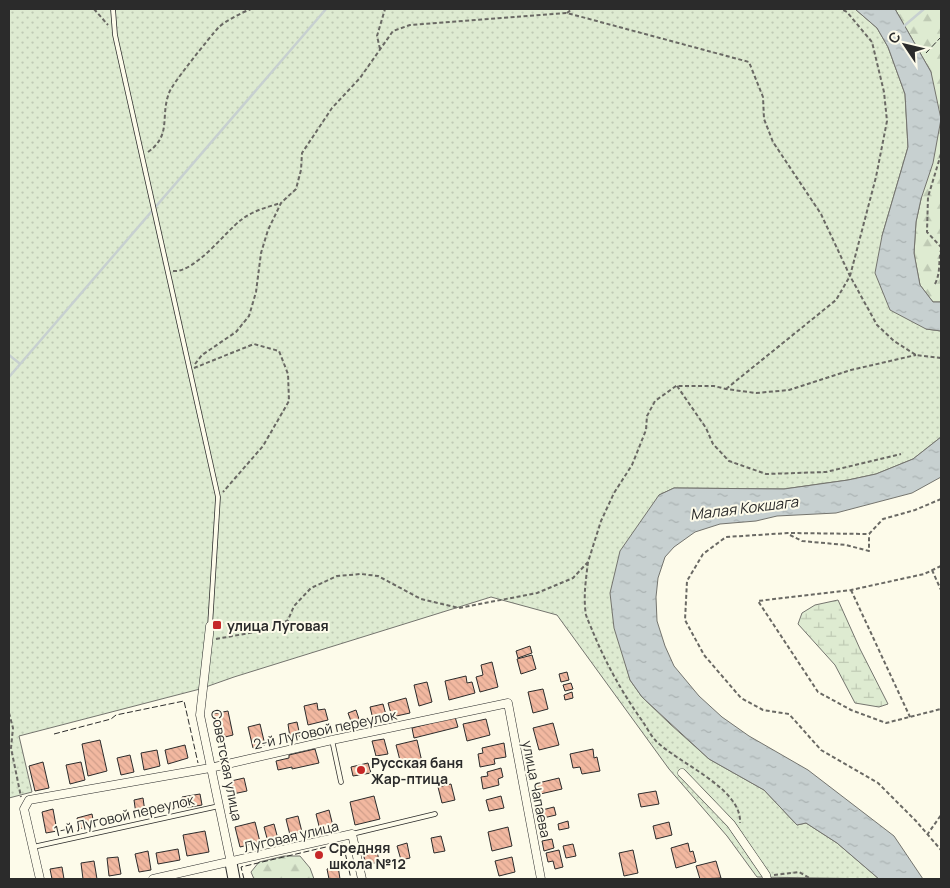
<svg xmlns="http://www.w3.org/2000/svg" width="950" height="888" viewBox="0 0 950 888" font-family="Manrope,sans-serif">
<defs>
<pattern id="grass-dots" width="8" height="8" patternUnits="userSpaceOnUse" patternTransform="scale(1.25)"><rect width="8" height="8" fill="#deebd1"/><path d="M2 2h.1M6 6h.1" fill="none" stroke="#bfcab4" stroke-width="1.8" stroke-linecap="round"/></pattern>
<pattern id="forest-firs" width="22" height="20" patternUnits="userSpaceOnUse" patternTransform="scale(1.25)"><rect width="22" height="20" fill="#deebd1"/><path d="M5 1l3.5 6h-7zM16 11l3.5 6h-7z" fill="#bfcab4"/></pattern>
<pattern id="wetland-marsh" width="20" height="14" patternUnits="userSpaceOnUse" patternTransform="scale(1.25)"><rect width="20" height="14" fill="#deebd1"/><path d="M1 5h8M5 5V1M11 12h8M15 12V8" fill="none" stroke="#bfcab4"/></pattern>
<pattern id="water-ripples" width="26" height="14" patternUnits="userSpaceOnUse" patternTransform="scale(1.25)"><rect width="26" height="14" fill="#c7d0d0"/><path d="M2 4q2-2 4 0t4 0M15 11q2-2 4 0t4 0" fill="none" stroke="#abb3b3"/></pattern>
<pattern id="building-back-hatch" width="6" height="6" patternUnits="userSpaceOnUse" patternTransform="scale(1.25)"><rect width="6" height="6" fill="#f2b8a0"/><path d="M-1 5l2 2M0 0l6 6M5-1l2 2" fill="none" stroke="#d09e8a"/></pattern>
</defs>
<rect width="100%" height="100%" fill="#fdfbea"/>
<path fill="url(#grass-dots)" stroke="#74746e" d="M9,9H855L877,28L888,47L905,94L908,147L882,236L926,329L941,331V437L913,459L876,474L848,480L784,489L674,488L659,495L625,661L630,680L642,697L670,724L709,759L764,790L797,825L806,823L837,843L879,879L757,877L727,836L669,769L557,615L491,597L234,677L200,689L19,736L32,792L9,798Z"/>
<path fill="url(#forest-firs)" stroke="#74746e" d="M895,9H941V302H933L920,285L914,254L916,222L921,199L931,72Z
M284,856H300L310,868L314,879H254L251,872L259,862Z"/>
<path fill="url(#wetland-marsh)" stroke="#74746e" d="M838,600L860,649L888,704L879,707L855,703L835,665L798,624L802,613L815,605Z"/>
<path fill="url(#water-ripples)" stroke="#74746e" d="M855,9H895L931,72L941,119L933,163L921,199L916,222L914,253L920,285L933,302H941V331L926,329L890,310L875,273L882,236L908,147L905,94L888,47L877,28Z
M941,437V477L912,493L836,513L777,516L756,521L720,524L695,532L674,547L665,557L658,578L656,597L657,621L665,646L674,666L699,696L722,717L749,736L808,770L894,836L923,879H879L837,843L806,823L797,825L764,790L709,759L642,697L630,680L614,628L610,593L620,551L659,495L674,488L784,489L848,480L876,474L913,459Z"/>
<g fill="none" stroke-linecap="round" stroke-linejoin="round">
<path stroke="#c7d0d0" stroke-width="2.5" d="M904,26L924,9
M9,355L19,363
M9,377L326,9"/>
</g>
<path fill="url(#building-back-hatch)" stroke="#2b2b2b" d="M530,646L532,653L518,658L516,651Z
M532,655L536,669L521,674L517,659Z
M492,662L498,687L480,692L476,677L483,675L481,665Z
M567,672L569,680L561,682L559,674Z
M466,676L467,683L472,682L475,693L449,700L445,681Z
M427,682L432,702L419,706L414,685Z
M571,683L573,689L565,691L563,685Z
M543,689L548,709L533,713L528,692Z
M572,692L573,698L565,700L564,695Z
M406,698L410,713L392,717L388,703Z
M317,703L318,710L325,709L328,720L308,725L304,706Z
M383,704L386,715L373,719L370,707Z
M356,710L360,722L352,724L348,713Z
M228,711L233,735L217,739L212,714Z
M455,717L458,727L414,738L412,728Z
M486,719L490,735L467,741L463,724Z
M297,722L300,736L290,738L288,724Z
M553,723L559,745L539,750L533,728Z
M260,724L265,745L253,748L248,727Z
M384,739L388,754L376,756L372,741Z
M100,740L107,771L88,776L82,744Z
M417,740L422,762L402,768L396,745Z
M504,743L506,757L494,759L495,764L480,767L478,754L483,753L482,748Z
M185,745L188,758L168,764L165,750Z
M315,749L319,763L292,769V767L278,770L276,761L289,758V755Z
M593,749L594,758L597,757L600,771L582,774L580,767L573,768L570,754Z
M157,750L160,766L144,770L141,753Z
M130,755L134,772L121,775L117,758Z
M43,762L49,788L35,791L29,766Z
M81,762L85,780L70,784L66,765Z
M368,763L371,773L353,776L351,767Z
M501,768L503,777L498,779L499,785L483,789L481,777L488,776L487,772Z
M244,778L247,791L233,794L231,781Z
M559,778L562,789L536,795L534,784Z
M451,784L455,800L442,803L438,787Z
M656,791L659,804L641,807L638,794Z
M200,794L202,805L184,808L182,797Z
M374,796L380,819L355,825L350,802Z
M501,796L504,808L489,811L486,800Z
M143,798L145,812L136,814L134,800Z
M554,807L556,815L539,819L538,811Z
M53,809L57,831L46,833L42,812Z
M329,810L334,830L321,834L316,814Z
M92,814L94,825L79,829L77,818Z
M298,816L302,832L290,835L286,819Z
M568,821L569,828L559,830L558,824Z
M255,822L260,842L240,847L235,827Z
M669,822L672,835L656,839L653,826Z
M274,824L278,839L268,842L264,827Z
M508,827L512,846L492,851L488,832Z
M205,831L209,852L187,856L183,835Z
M441,836L445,851L434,853L431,838Z
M552,839L554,848L544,851L542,841Z
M407,843L410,858L401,860L397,846Z
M688,843L690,852L693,851L696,862L676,868L671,848Z
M573,844L576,856L566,858L563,846Z
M178,849L180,860L158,864L156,853Z
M377,850L379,862L366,865L363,853Z
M559,850L563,867L555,869L553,861L548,862L546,853Z
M633,850L638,873L624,876L619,853Z
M148,851L151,870L139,872L135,854Z
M118,857L121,874L109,876L107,858Z
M512,857L515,872L499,876L495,861Z
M94,861L97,879H83L81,863Z
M716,861L721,878L700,879L696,866Z
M338,866L340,879H329L327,869Z
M62,867L64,879H52L50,869Z"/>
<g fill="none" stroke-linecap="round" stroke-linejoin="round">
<defs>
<path id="lane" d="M113,9L115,35L218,497L210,626
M332,740L341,782
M352,834L435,814
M33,847L219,806"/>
<path id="street" d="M210,626L200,715L231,863
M682,773L731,824L766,875L767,879
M40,879L24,809L29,800L210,768L332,740L508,703L541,879
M153,879L352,834L362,879"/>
<path id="secondary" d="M231,863L234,879"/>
</defs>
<use href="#lane" stroke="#2b2b2b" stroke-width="5.5"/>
<use href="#street" stroke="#2b2b2b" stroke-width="9"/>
<use href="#secondary" stroke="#2b2b2b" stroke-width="13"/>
<path stroke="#6a6964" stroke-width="2" stroke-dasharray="4 2.5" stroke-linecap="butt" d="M94,9L108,25
M567,13L572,9
M380,49L377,36L385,9
M148,152C172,135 160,117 169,93C171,85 210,37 218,28C225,21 241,13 251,9
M941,154L928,197L927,232L941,247
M173,271C195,273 225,232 241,220C252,211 267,207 281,203
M935,284C941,272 938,263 941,250
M195,364L202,355L236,332L249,316L256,292L261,253L268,230L281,203L296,189L301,170L302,153L332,108L360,78L393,31L410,25L567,13L749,62L763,97L764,119L773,142L821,214L850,276L877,325L894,341L916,355L941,358
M194,368L254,344L279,351L288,374L289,401L263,446L223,492
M677,386L706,428L713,444L729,461L766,474L826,472L901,454
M726,389L836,300L850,276L876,177L887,121L884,92L872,42L847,12L841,9
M941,499L915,510L883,519L869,534L788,533L726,537L703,554L687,581L685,620L704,655L741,698L763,710L789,714L821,750L878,783L916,821L941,850
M790,535L802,541L846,545L869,551V535
M588,562C586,579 583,597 586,615C588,621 591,627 593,632C606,664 623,694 643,722C647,728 651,736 656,741C679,764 742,788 740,823
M941,566L924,574L851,590L758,601L818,692L851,710L886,723L941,709
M932,570L941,590
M851,590L910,717
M216,639L272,629L288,620L294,606L311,588L337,576L361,574L378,576L421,599L459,608L537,593L573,578L588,562L601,521L614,493L632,465L646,430L647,416L655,401L676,386H714L726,389L756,393L789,390L851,370L916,355
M9,713L13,728L11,748L21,797
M927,835L941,815
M774,875L799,872L811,879"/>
<use href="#lane" stroke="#fdfbea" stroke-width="4"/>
<use href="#street" stroke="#fdfbea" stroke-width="8"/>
<use href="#secondary" stroke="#fdfbea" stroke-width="11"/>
<path stroke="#2b2b2b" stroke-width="1" stroke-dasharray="6 2.5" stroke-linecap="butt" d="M926,53L941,37
M54,734L111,719L116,715L184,701L198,763
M244,879L241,867L343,843L351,879"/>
</g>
<g fill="#c62828" stroke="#fdfbea" stroke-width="2">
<rect x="212" y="620" width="10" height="10" rx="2.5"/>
<circle cx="361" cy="770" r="5"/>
<circle cx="319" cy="855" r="5"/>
</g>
<g text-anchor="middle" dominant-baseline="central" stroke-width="4" stroke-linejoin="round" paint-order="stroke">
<g font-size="14" font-weight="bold" fill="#2b2b2b" stroke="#fdfbea" text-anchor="start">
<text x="227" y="625">улица Луговая</text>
<text x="371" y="762">Русская баня<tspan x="371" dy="16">Жар-птица</tspan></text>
<text x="329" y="847">Средняя<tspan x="329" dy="16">школа №12</tspan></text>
</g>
<g font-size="14" fill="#2b2b2b" stroke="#fdfbea">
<text transform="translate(325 729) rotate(-12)">2-й Луговой переулок</text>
<text transform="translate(227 765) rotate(79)">Советская улица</text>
<text transform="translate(537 789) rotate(79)">улица Чапаева</text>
<text transform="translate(124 815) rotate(-13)">1-й Луговой переулок</text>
<text transform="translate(291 836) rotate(-13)">Луговая улица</text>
</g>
<g font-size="15" font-style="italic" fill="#2b2b2b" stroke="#fdfbea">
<text transform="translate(744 508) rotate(-7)">Малая Кокшага</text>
</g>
</g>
<rect width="950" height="888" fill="none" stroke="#2b2b2b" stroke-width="20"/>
<g transform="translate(905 45) rotate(305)" stroke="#fdfbea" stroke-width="4" paint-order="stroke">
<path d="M0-4L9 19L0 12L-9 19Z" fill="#2b2b2b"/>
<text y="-8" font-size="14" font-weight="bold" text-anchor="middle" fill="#2b2b2b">С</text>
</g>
</svg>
